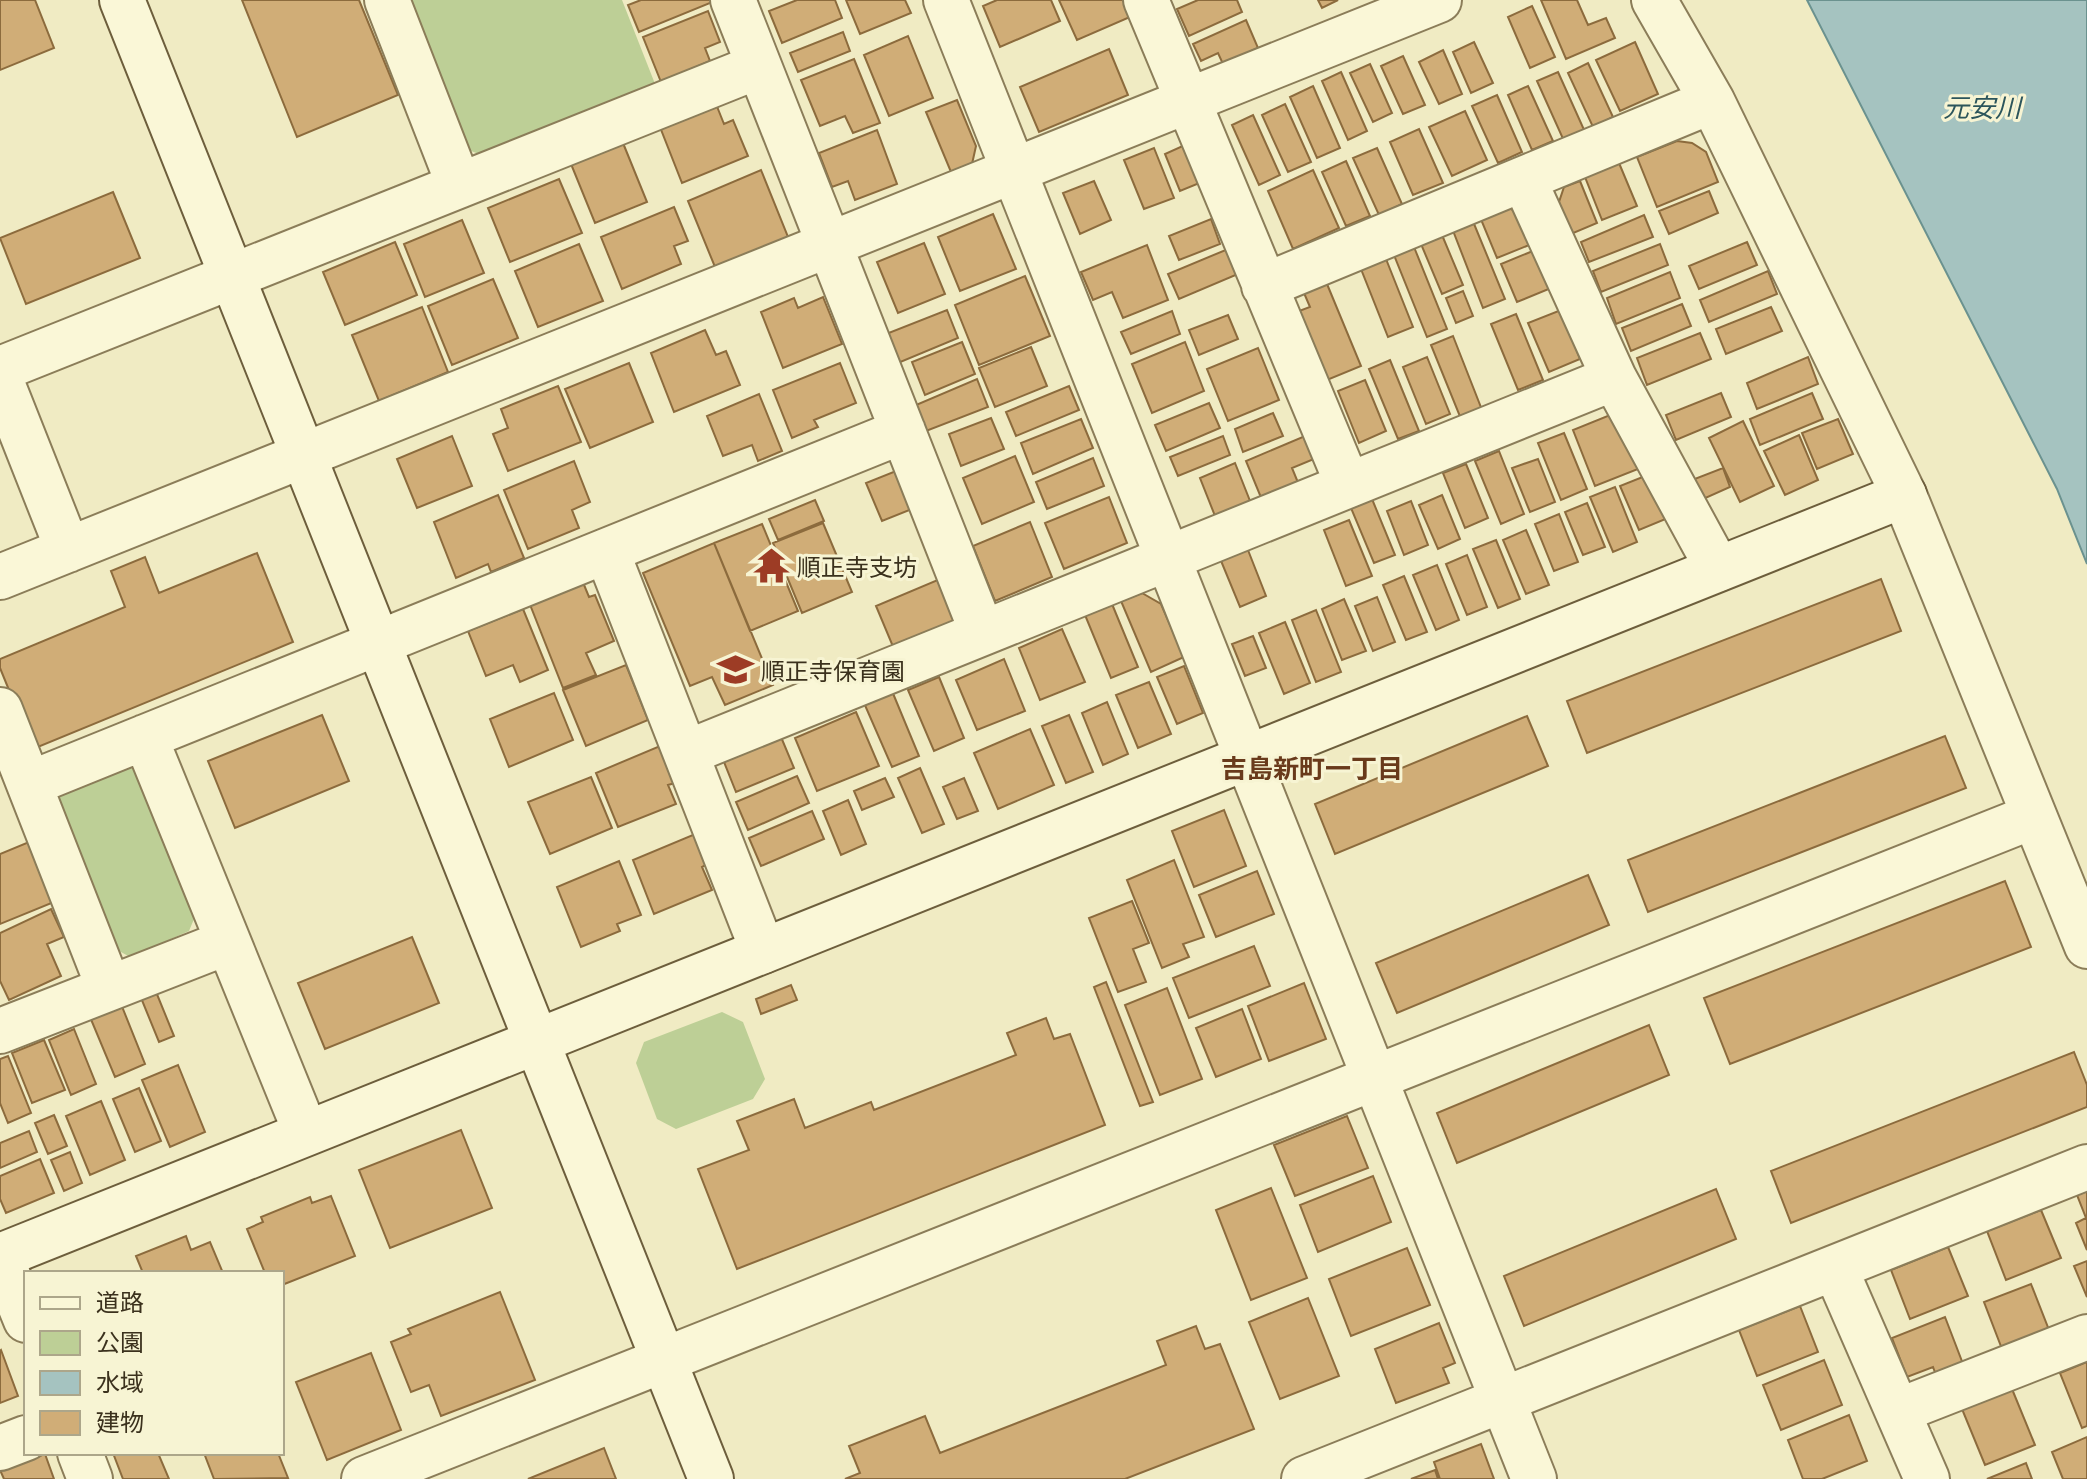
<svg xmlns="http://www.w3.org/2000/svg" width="2087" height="1479" viewBox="0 0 2087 1479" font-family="'Playfair Display','Noto Sans JP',serif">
<rect width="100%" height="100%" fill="#f0ebc3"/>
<path fill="#bdcf96" d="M405,0H622L659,94L494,160L461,147Z
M127,763L151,780L201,902L189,931L130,957L103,942L46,811L62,787Z
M722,1012L743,1022L765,1079L753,1099L676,1129L657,1119L636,1063L644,1042Z"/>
<path fill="#a5c3c0" stroke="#6b928f" stroke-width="2" d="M1807,0H2087V564L2057,489Z"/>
<path fill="#d0ad77" stroke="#8c6b3d" stroke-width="2" d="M0,0H35L54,48L0,70Z
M242,0H359L398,95L297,137Z
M641,0H714L715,1L639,32L628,5Z
M797,0H835L842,18L782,43L769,11Z
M846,0H905L911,13L860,34Z
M997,0H1051L1060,21L1000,47L983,6Z
M1059,0H1123L1130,17L1077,40Z
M1198,0H1237L1242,12L1189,36L1177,9Z
M1318,0H1338L1322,8Z
M1541,0H1577L1588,25L1606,18L1615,38L1566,59Z
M1532,6L1555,57L1530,68L1508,17Z
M708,11L720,42L705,48L710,61L661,82L643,37Z
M1246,20L1258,48L1223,64L1218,53L1201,61L1193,44Z
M843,32L850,51L798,72L790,53Z
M908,36L933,98L889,116L864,55Z
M1474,42L1493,83L1471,93L1453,52Z
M1635,42L1658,94L1620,111L1596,60Z
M1109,49L1128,95L1039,132L1020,87Z
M1443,50L1462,94L1439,104L1419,62Z
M1403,56L1425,105L1403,114L1381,66Z
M854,59L880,123L853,133L845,116L820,126L801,80Z
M1588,63L1613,117L1593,127L1568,73Z
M1370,64L1392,113L1373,122L1350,73Z
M1341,72L1367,131L1348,140L1322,81Z
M1558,72L1585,132L1564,141L1537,81Z
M1313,86L1340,148L1317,158L1290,97Z
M1528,86L1553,141L1532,150L1508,95Z
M1497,95L1522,152L1498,163L1472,106Z
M957,100L976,146L972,164L951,172L926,112Z
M716,104L724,124L733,120L748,156L682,183L660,127Z
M1285,104L1311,162L1288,172L1262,115Z
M1465,111L1487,160L1452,176L1429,127Z
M1253,115L1280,175L1259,185L1232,125Z
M1419,129L1443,183L1413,195L1390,142Z
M877,130L897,184L855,200L848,181L832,187L819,153Z
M1677,141L1692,143L1706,152L1718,182L1657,207L1637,157Z
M623,143L647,202L595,223L571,164Z
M1187,144L1202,182L1180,191L1165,154Z
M1154,148L1174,198L1144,209L1124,160Z
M1377,148L1402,204L1379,215L1353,158Z
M1346,161L1370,216L1346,226L1322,172Z
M1619,163L1637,206L1602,220L1585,177Z
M761,170L788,237L715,267L688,201Z
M1313,170L1339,228L1293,249L1268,191Z
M559,179L582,233L510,262L488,208Z
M1094,181L1111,220L1080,234L1063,193Z
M1580,181L1597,223L1571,234L1559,202L1564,187Z
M1709,191L1718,213L1669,234L1659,211Z
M113,192L140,258L26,304L0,238Z
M674,207L688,241L674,246L681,264L622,289L601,237Z
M1506,207L1528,216L1539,241L1497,258L1480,217Z
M993,214L1016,269L960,291L938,237Z
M1644,215L1653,237L1589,262L1581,242Z
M1211,219L1220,244L1179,260L1169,236Z
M1472,219L1505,299L1483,308L1452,228Z
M462,220L484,273L425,297L404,244Z
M1442,235L1463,285L1442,294L1421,244Z
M395,242L417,295L345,325L323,272Z
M1747,242L1757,265L1699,289L1689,266Z
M924,243L945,294L898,313L877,262Z
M579,244L603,301L538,327L515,271Z
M1660,244L1668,265L1601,292L1593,271Z
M1147,245L1168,300L1123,318L1112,292L1093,300L1081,272Z
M1414,247L1447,329L1427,337L1394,255Z
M1540,248L1556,286L1517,302L1501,264Z
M1228,249L1238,274L1179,299L1168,274Z
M1386,259L1413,327L1388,337L1361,269Z
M1768,271L1777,294L1709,322L1700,300Z
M1670,272L1680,298L1616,324L1607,298Z
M1025,276L1050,336L979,365L955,305Z
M493,279L518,338L452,365L428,306Z
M1327,284L1361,366L1327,380L1299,311L1310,307L1304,293Z
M1463,291L1473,316L1456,323L1446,298Z
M823,297L842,344L783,368L761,312L794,298L798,308Z
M1682,304L1691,326L1631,351L1622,328Z
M422,307L448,372L379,401L352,335Z
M1771,307L1782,331L1726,354L1716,329Z
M947,310L958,338L898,363L886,334Z
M1561,310L1580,359L1549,372L1528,323Z
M1172,311L1180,334L1131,354L1121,332Z
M1516,314L1543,380L1518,390L1491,324Z
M1228,315L1238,339L1199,355L1189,330Z
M705,330L716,355L726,351L740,385L674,412L651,353Z
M1700,333L1711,359L1647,385L1637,358Z
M1453,336L1482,410L1461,419L1431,345Z
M962,342L975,374L925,395L912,362Z
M1185,342L1204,391L1152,413L1132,364Z
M1031,347L1047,386L995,407L979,368Z
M1258,348L1279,400L1228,421L1207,369Z
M1427,357L1450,414L1426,424L1403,367Z
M1808,357L1818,384L1757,409L1747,383Z
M1390,360L1419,431L1398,439L1369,369Z
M629,363L653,422L590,448L565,389Z
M840,363L856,403L814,420L818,427L792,438L773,390Z
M977,379L988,407L926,431L916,405Z
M1365,380L1386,431L1359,443L1338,391Z
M558,386L581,442L508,471L493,434L508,428L501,409Z
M1069,386L1079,410L1016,436L1006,412Z
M1721,393L1731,417L1676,440L1666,415Z
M1812,393L1823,419L1760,445L1750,419Z
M759,394L782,451L758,461L752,445L723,456L707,416Z
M1209,403L1220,428L1166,451L1155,425Z
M1273,413L1283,436L1243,452L1235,429Z
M1615,413L1638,469L1595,486L1573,430Z
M991,418L1004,449L961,466L949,434Z
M1081,419L1093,448L1033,474L1021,443Z
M1838,419L1853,454L1817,469L1802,433Z
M1743,421L1774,486L1740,502L1709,438Z
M1564,433L1587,489L1561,500L1538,443Z
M1799,435L1818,480L1785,495L1764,451Z
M452,436L472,486L417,508L397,459Z
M1223,436L1230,455L1178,476L1170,457Z
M1305,436L1314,459L1292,468L1299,485L1262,500L1246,461Z
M1499,451L1524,514L1501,524L1475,461Z
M1015,456L1034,502L982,524L963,478Z
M1093,458L1104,486L1047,509L1036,482Z
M1538,459L1555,502L1530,512L1512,468Z
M574,461L590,502L572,510L579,528L528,549L504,490Z
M1235,463L1252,506L1217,521L1200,478Z
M1466,464L1488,518L1465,528L1443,473Z
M1723,468L1730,487L1701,500L1692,480Z
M896,471L912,509L882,521L866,483Z
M1650,474L1668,518L1639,530L1620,486Z
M1615,487L1637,542L1613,552L1590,497Z
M498,495L524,558L491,572L488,564L456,578L434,522Z
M1442,495L1460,539L1438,549L1419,505Z
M1109,497L1127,543L1064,569L1045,523Z
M1372,499L1395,555L1374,563L1351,508Z
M815,500L824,521L778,540L769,519Z
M1411,501L1428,545L1404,555L1387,511Z
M1587,503L1605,547L1583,555L1565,512Z
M1559,514L1578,562L1554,571L1535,524Z
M1349,520L1372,576L1346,586L1324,530Z
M1030,522L1052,577L995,601L973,546Z
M823,523L852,592L802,613L773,543Z
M762,524L798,611L750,631L714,543Z
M1526,530L1549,585L1526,594L1503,540Z
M1496,540L1520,599L1498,608L1473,549Z
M714,543L773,685L725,705L712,677L690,686L643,573Z
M1246,545L1266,596L1240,607L1219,556Z
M257,553L293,642L33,749L0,668V659L125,607L111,571L145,557L159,593Z
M1467,555L1487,607L1467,615L1446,564Z
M1437,565L1459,620L1436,630L1413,575Z
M1404,576L1427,632L1406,640L1383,585Z
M940,579L958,623L894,649L876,606Z
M1881,579L1901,631L1587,753L1567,701Z
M582,580L589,597L595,595L614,641L586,653L596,675L563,688L529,602Z
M1142,593L1161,604L1184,657L1151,672L1121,601Z
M1377,597L1395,642L1373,651L1355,606Z
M1344,599L1366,651L1342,660L1322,609Z
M1112,604L1138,667L1111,678L1085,615Z
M523,609L548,670L520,682L513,665L486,676L468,631Z
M1316,610L1341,672L1316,682L1292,620Z
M1285,622L1310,683L1284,694L1259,633Z
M1062,629L1085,682L1040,700L1019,648Z
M1253,636L1266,668L1245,676L1232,644Z
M1004,659L1025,711L977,730L956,680Z
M626,665L648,720L586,746L563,690Z
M1184,666L1203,713L1177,724L1157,677Z
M939,677L964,738L934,751L908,690Z
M1149,682L1171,734L1138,748L1116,695Z
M892,691L919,756L892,767L864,703Z
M554,693L573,740L509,767L490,719Z
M1107,702L1128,754L1103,765L1082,713Z
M856,712L879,766L817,791L795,738Z
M322,715L349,781L235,828L208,761Z
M1069,715L1093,772L1066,783L1042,726Z
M1527,716L1548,766L1335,854L1315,804Z
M1030,729L1054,785L998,809L974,753Z
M1945,736L1966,788L1648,912L1628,860Z
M781,737L794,768L736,792L724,762Z
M660,746L675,783L668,785L676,804L618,827L596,773Z
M920,768L944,824L922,833L898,778Z
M797,776L809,803L748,830L736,802Z
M591,777L612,828L550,854L528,802Z
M885,778L894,797L862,810L854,791Z
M964,778L978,811L957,819L943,787Z
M848,800L866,844L841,855L823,811Z
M1224,810L1246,866L1194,887L1172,831Z
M812,811L824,839L761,866L749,838Z
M700,832L712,862L702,867L712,890L654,914L633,860Z
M29,842L54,902L0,924V854Z
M1174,860L1204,937L1183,944L1189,957L1162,968L1127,880Z
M619,861L641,915L617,924L620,931L581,947L557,887Z
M1257,871L1274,914L1216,937L1199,895Z
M1588,875L1609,925L1397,1013L1376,963Z
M2005,881L2031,947L1730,1064L1704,998Z
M1132,901L1149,943L1133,949L1146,982L1118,992L1089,918Z
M51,909L64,937L47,944L61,976L9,1000L0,981V933Z
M412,937L439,1003L325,1049L298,983Z
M1254,946L1270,986L1189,1018L1173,978Z
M152,982L174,1036L159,1042L137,988Z
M1106,982L1153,1102L1140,1106L1094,987Z
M1304,983L1326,1039L1269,1061L1248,1006Z
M791,985L797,1000L761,1014L756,999Z
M1167,988L1202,1079L1160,1095L1125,1005Z
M121,1004L145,1064L115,1077L90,1017Z
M1242,1009L1261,1059L1216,1077L1196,1028Z
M1046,1018L1054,1039L1070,1034L1105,1125L737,1269L698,1169L749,1150L737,1121L794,1099L805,1128L871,1102L874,1110L1016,1055L1007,1033Z
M1649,1025L1669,1075L1457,1163L1437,1113Z
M74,1029L96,1084L71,1095L49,1040Z
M44,1040L65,1090L32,1103L12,1053Z
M2074,1052L2087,1085V1107L1791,1223L1771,1171Z
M8,1056L31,1113L8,1123L0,1103V1059Z
M178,1065L205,1132L170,1147L142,1080Z
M139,1088L161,1141L135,1152L113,1099Z
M101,1101L125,1160L90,1175L66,1116Z
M54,1115L67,1146L48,1154L35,1123Z
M1347,1116L1368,1168L1295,1196L1274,1145Z
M461,1130L492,1208L390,1248L359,1170Z
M29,1131L37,1152L0,1168V1143Z
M70,1152L82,1183L64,1191L51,1160Z
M40,1159L54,1193L6,1213L0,1199V1176Z
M1373,1176L1391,1222L1318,1252L1300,1205Z
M1271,1188L1307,1278L1251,1300L1216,1210Z
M1716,1189L1736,1239L1524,1326L1504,1276Z
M2087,1191V1250L2076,1223L2086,1218L2077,1195Z
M331,1196L355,1256L282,1285V1273H265L247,1229L263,1222L261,1217L310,1197L312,1203Z
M2041,1210L2061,1258L2006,1280L1987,1231Z
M186,1236L191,1250L210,1242L223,1273H143L136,1256Z
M1948,1247L1968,1296L1910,1319L1891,1270Z
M1407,1248L1430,1305L1351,1336L1329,1279Z
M2087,1261V1297L2074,1266Z
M2031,1284L2049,1330L2002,1349L1984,1302Z
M500,1292L535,1380L441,1416L429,1385L411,1392L391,1342L411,1334L408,1329Z
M1308,1298L1339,1376L1280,1399L1249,1322Z
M1800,1306L1818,1352L1757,1376L1739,1330Z
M1945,1317L1963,1364L1936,1375L1933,1367L1907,1377L1892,1338Z
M1439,1323L1455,1363L1443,1368L1449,1383L1396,1403L1375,1349Z
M1196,1326L1205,1349L1220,1344L1254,1429L1125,1479H845L860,1473L849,1446L925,1416L940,1453L1166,1365L1157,1341Z
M1,1350L18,1396L0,1403V1351Z
M371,1353L401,1430L327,1460L296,1382Z
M1824,1360L1842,1405L1781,1430L1763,1385Z
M2087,1362V1426L2082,1428L2060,1373Z
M2012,1389L2035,1445L1985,1465L1962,1409Z
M1849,1415L1867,1461L1822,1479H1803L1788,1440Z
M2087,1437V1479H2063L2052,1452Z
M1481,1444L1494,1479H1440L1434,1462Z
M604,1448L616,1479H528Z
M113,1453H158L169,1479H123Z
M204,1453H278L288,1478L214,1479Z
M45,1454L54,1479H4L0,1470Z
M2026,1463L2032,1479H1987Z
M1435,1470L1438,1479H1411Z"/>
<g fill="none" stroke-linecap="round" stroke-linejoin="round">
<defs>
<path id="street" d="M387,0L459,185
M733,0L982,632
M946,0L1534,1479
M1146,0L1348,485
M1654,0L1712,101L1904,495L2087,946
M1524,180L1614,378L1718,569
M1264,286L1712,101
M0,369L759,66
M0,378L68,550
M607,552L763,951
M0,577L1439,0
M0,710L109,988
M145,737L306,1133
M686,753L1614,378
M29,784L903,431
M0,1031L228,942
M0,1256L26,1320
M1835,1268L1927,1479
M1898,1411L2087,1337
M0,1448L26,1438
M80,1453L90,1479
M364,1479L2034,816
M1304,1479L2087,1167"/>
<path id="secondary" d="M122,0L711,1479
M0,1256L1904,495"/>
</defs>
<use href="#street" stroke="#8b7d59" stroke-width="48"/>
<use href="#secondary" stroke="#6d5e3c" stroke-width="48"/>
<use href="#street" stroke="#faf7d7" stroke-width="44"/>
<use href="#secondary" stroke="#faf7d7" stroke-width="44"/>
</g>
<defs>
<symbol id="temple-bare" viewBox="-9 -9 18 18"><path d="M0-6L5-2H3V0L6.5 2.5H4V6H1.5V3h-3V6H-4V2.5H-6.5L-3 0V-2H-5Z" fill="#9d3c25" stroke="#f7f4d3" stroke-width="2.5" paint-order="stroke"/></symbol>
<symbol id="school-bare" viewBox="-9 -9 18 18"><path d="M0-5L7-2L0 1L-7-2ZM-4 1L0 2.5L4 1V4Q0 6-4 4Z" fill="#9d3c25" stroke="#f7f4d3" stroke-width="2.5" paint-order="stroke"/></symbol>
</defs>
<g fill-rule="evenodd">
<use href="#temple-bare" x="746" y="540" width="51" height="51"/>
<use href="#school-bare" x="710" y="644" width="51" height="51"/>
</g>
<g text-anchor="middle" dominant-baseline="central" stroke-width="6" stroke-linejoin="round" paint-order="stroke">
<g font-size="24" fill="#3b311d" stroke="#f7f4d3" text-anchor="start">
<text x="797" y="566">順正寺支坊</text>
<text x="761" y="670">順正寺保育園</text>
</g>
<g font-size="26" font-style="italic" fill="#2c555b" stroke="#f7f4d3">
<text x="1982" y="106">元安川</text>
</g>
<g font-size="26" font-weight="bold" fill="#693a1b" stroke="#f7f4d3">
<text x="1312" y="767">吉島新町一丁目</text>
</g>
</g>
<rect x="24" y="1271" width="260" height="184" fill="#f7f4d3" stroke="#aca68a" stroke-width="2"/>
<rect x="40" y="1297" width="40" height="12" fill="#faf7d7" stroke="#aca68a" stroke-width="2"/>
<text x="96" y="1311" font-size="24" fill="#3b311d">道路</text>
<rect x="40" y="1331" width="40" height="24" fill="#bdcf96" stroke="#aca68a" stroke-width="2"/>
<text x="96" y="1351" font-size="24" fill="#3b311d">公園</text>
<rect x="40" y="1371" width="40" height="24" fill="#a5c3c0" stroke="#aca68a" stroke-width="2"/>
<text x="96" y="1391" font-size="24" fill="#3b311d">水域</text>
<rect x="40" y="1411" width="40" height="24" fill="#d0ad77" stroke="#aca68a" stroke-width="2"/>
<text x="96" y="1431" font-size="24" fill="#3b311d">建物</text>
</svg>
